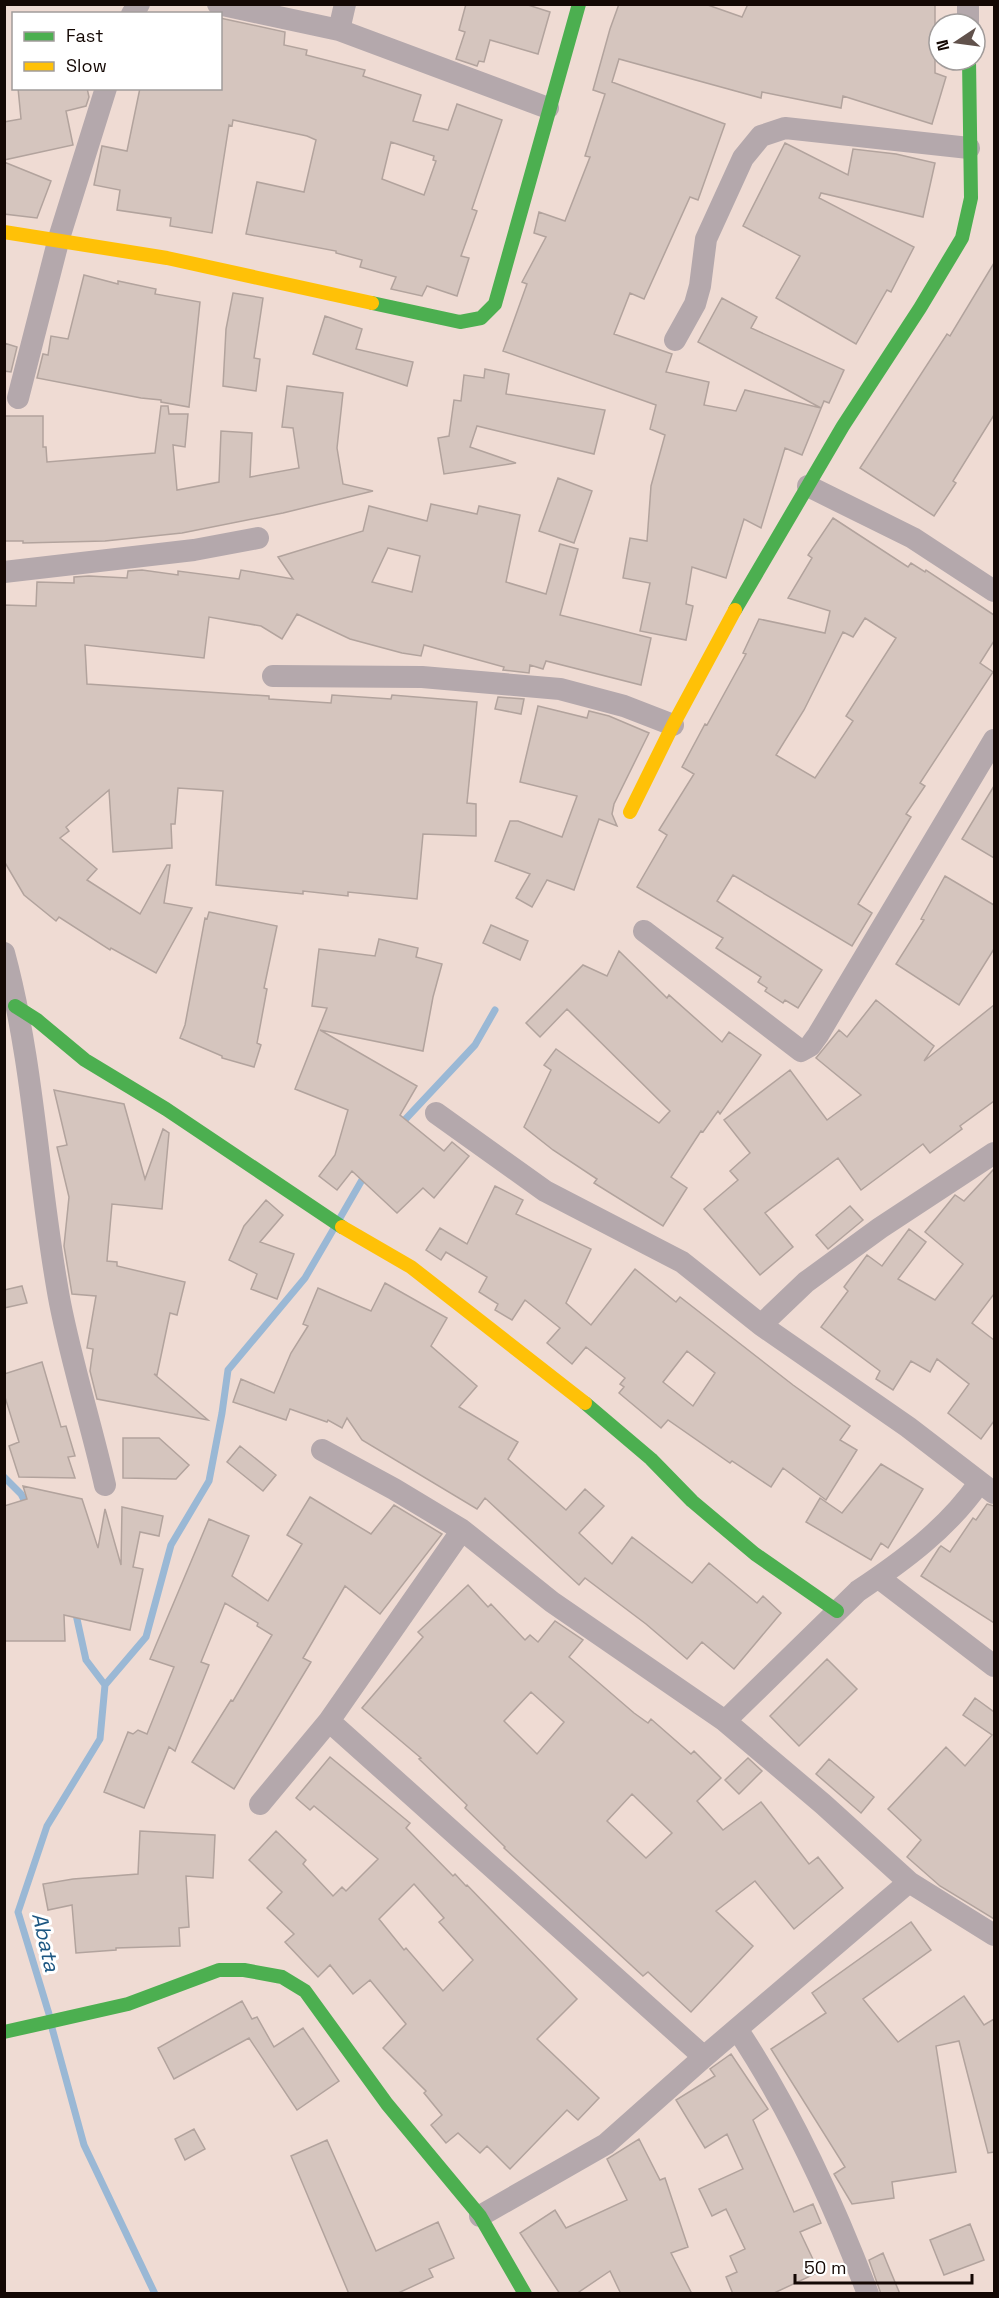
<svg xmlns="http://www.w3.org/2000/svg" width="999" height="2298" viewBox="0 0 999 2298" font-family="'Space Grotesk',sans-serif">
<rect width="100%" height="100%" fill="#efdbd3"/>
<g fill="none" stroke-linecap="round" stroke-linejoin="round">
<path stroke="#9ab8d5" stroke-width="7" d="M400,1125L475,1045L495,1010
M340,1218L366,1173
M4,1477L21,1494L28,1508
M105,1685L146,1637L171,1545L209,1481L222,1413L228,1370L305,1278L333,1230
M49,2014L18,1912L47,1826L100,1739L105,1685L86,1660L75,1610
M52,2028L84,2145L155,2294"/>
</g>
<path fill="#d5c5be" stroke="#b2a39d" stroke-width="1.5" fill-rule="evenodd" d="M466,4H525L550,12L538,54L490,40L484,62L479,61L477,66L456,59L465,32L459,30Z
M619,4H705L742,17L748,4H935V73L946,77L932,124L843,96L841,108L762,92L761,98L619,59L612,82L725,124L698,200L690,197L644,299L630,293L614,334L672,354L666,372L709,382L704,405L736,411L745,390L821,408L698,342L722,298L757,317L751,328L844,370L829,403L824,401L802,455L785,448L761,528L744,519L726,578L692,567L686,604L693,606L686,640L640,631L650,583L623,578L630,538L647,541L651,486L665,435L650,429L656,405L503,351L527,284L522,282L546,237L534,233L539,212L565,221L590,157L585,156L605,94L593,90L610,29Z
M220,18L285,32L284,45L307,50L306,55L365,70L363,76L421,95L413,121L448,130L457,104L502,120L472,209L477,211L461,256L469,258L457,296L427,286L422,296L391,289L396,277L360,267L362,260L336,253V251L246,234L257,182L304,192L316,140L307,136L233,120L232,126L229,125L212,233L170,226L171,218L117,210L120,190L94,185L102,146L127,151L140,88H220ZM391,142L434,156L433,160L436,161L424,195L382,179Z
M18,88H87L89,97L86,106L66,111L73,145L4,160V122L21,119Z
M785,143L848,175L853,149L896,154L935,163L923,217L821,193L819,198L914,247L891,292L887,290L856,344L776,298L800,256L743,226Z
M4,162L51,181L37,218L4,214Z
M994,263V415L953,481L956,483L934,516L860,468L947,334L950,336Z
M84,275L118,284V281L156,289L155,294L200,302L189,407L161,402V400L141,398L37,378L43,354L48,355L51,336L68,339Z
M233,293L263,298L254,358L260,359L256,391L223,386L226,329Z
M325,316L362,329L356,349L413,362L407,386L313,354Z
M4,343L17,347L11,372L4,371Z
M485,369L509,374L506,394L605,410L594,454L477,426L470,447L516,463L444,474L438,438L449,436L454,400L461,401L464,375L484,378Z
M287,386L343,393L337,448L343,484L373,491L283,513L182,533L105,541L23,543V541H4V416H43V447H46L47,462L155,453L161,406H168L169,414H188L185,447L173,445L177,490L219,482L221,431L252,433L250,477L299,468L293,428L282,427Z
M558,478L592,491L574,543L539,531Z
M431,504L477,514L479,506L520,515L506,582L546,594L560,544L578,549L560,615L651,638L641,685L546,661L543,669L530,665L529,673L503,670L504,667L424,645L421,656L402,653L350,639L297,614L282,639L261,626L209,617L204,658L85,645L87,684L269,696V699L331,703L332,695L391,699L392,695L477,702L467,803L476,804V836L423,834L417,899L348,892V896L303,891V894L216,885L223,791L178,788L175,824H171L172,848L113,852L109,790L66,827L69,831L60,838L97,869L87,880L140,914L167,865H170L164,903L192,908L156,973L111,948L110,950L59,917L56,921L24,895L4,861V605L36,606L37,582L74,583V577L89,576L127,578L128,571L142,570L178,575V571L239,579L241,570L293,579L278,557L363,531L369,506L427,521ZM388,548L420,556L412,592L372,582Z
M833,518L908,567L911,563L925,572L926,570L994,615V641L980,663L993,672L920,783L925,786L906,814L911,817L858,904L872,913L852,946L733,875L717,901L822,970L798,1008L785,1000L783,1003L765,991L767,988L758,982L761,977L716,948L723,938L637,887L667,835L659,830L694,774L682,767L705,724L707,725L746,654L743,653L759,619L825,633L830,611L788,598L812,558L808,555ZM865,618L896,638L846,716L853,721L815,778L776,755L804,710L843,632L853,637Z
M498,697L524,699L521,714L495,709Z
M538,706L587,718L589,711L609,716L649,733L614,804L612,814L617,826L599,819L574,890L547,880L532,907L516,898L530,874L495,861L510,821H518L562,837L577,796L520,782Z
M994,786V858L962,839Z
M945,876L994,905V949L959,1005L896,964L924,920L921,919Z
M209,912L277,926L264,988L267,989L257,1043L261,1045L254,1067L222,1058V1056L180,1038L185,1025L205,918L207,919Z
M491,925L528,941L520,960L483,943Z
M379,939L418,948L416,957L442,964L433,997L423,1051L320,1030L417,1086L400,1115L444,1151L452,1142L469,1156L434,1198L423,1188L397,1213L352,1171L337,1190L319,1176L335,1155L348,1110L295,1089L327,1008L312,1006L319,949L375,956Z
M619,951L667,998L669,995L722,1042L729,1032L761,1055L720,1114L718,1111L703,1132L701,1131L671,1177L687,1188L663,1226L594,1183L597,1179L553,1150L524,1127L551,1070L544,1065L556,1049L659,1123L670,1111L567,1009L540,1037L526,1023L583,965L607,976Z
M876,1000L934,1046L924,1061L994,1005V1101L960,1126L962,1129L930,1153L923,1144L861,1190L838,1158L765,1213L793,1247L760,1275L704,1209L738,1180L730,1171L750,1153L724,1120L790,1070L827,1120L861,1095L816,1058L839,1030L847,1037Z
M54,1090L124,1104L145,1179L163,1129L169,1133L162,1209L112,1204L107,1261L117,1262V1266L185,1282L177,1315L170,1313L157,1375L154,1374L208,1420L97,1399L90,1371L93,1349L87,1348L96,1296L72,1294L64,1246L69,1197L57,1147L67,1145Z
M994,1169V1294L972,1323L994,1340V1421L981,1439L948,1413L969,1384L937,1359L930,1372L911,1361L893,1390L876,1379L880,1371L821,1327L848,1291L844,1287L867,1255L882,1266L909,1229L926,1242L898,1279L935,1300L963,1264L925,1232L955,1195L964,1201Z
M495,1186L523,1200L516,1214L591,1249L566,1303L591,1325L635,1269L676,1302L680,1297L793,1385L850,1426L840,1440L857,1450L826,1500L783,1468L771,1487L732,1461L730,1463L668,1420L661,1428L619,1393L624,1387L620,1384L625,1378L586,1347L572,1364L547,1343L560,1328L525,1300L512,1320L495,1310L498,1304L479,1292L487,1277L446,1252L441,1260L426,1250L440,1228L467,1244ZM687,1351L715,1373L693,1406L663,1382Z
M266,1200L283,1215L260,1242L294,1254L277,1299L251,1289L257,1274L229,1260L244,1226Z
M850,1206L863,1220L828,1249L816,1235Z
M385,1283L447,1318L431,1346L477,1386L459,1407L518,1442L508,1459L566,1510L585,1489L604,1506L579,1533L612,1564L632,1537L692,1583L709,1563L757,1603L763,1596L781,1613L734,1669L702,1642L687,1659L646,1624L585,1578L579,1585L485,1498L477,1509L362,1440L347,1418L342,1428L328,1420L327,1422L290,1409L286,1420L233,1402L241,1379L274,1393L291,1353L308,1326L303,1324L318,1288L371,1311Z
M22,1286L27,1303L4,1308V1290Z
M42,1362L61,1427L66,1426L75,1456L68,1457L75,1478L19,1477L9,1446L19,1442L4,1394V1374Z
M123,1438H159L189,1465L176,1479L123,1478Z
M240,1446L276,1475L263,1491L227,1462Z
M881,1464L923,1489L888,1548L881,1543L871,1560L806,1522L820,1498L842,1513Z
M23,1486L82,1499L98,1548L105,1509L121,1565L122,1507L163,1516L159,1536L140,1532L133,1567L143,1569L130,1630L64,1615L65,1641H4V1506L27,1499Z
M310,1497L371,1534L394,1505L442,1534L380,1614L345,1586L303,1658L311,1662L234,1789L192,1762L231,1700L233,1701L272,1635L257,1626L258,1623L225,1603L201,1662L209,1665L175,1751L169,1747L144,1808L104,1792L128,1732L133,1734L138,1730L147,1734L174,1667L150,1659L209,1519L249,1536L232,1576L268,1601L302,1544L287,1535Z
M987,1504L994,1506V1623L921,1576L939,1548L941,1546L950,1552L973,1518L976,1520Z
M468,1585L488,1607L491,1604L525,1640L530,1635L538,1642L555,1621L583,1640L569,1657L634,1713L648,1723L651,1719L691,1754L694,1751L721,1778L697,1801L723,1830L761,1802L809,1864L818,1857L843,1888L794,1929L755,1881L716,1911L753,1946L691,2012L648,1972L643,1976L504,1848L505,1847L465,1808L467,1805L419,1759L421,1758L362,1708L423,1637L418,1632ZM531,1692L564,1722L537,1754L504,1721ZM632,1794L672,1833L646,1858L607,1821Z
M827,1659L857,1689L799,1746L770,1716Z
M975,1698L994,1712V1919L940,1886L907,1857L921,1840L888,1809L946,1747L965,1766L992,1735L963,1715Z
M330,1757L410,1823L406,1828L453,1876L455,1874L466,1886L467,1885L577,1999L537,2039L599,2098L578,2120L567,2110L510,2169L487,2146L480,2153L458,2133L446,2143L431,2125L442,2115L424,2093L426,2091L383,2048L406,2024L370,1980L353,1994L330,1965L318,1977L285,1942L294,1934L267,1908L282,1892L249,1860L276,1831L306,1860L303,1864L333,1896L342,1887L346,1891L378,1859L314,1806L310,1810L296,1798ZM414,1884L444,1918L439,1922L473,1960L443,1991L406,1948L404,1950L379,1919Z
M748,1758L762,1771L739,1794L725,1780Z
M829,1759L874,1797L861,1813L816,1774Z
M140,1831L215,1835L213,1878L186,1876L189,1927L179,1928L180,1946L116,1948V1950L76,1953L72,1905L48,1910L43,1884L73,1879L138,1874Z
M911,1922L931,1950L863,1999L898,2042L964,1996L984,2025L994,2019V2152L988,2153L959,2041L936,2046L956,2172L892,2182L894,2198L852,2204L834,2174L845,2167L771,2049L826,2013L812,1993Z
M242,2001L252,2019L257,2017L274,2047L303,2028L339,2081L297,2110L249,2038L174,2079L158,2048Z
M731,2054L768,2109L753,2120L794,2212L813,2204L821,2223L800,2232L819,2272L772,2294H733L726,2277L737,2272L730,2256L745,2249L726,2209L712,2216L699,2189L743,2169L727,2134L705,2148L676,2100L715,2076L710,2069Z
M194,2129L205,2149L185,2160L175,2139Z
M639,2139L660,2180L665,2178L688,2247L671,2253L692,2294H621L610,2271L576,2294H560L520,2233L555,2210L566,2228L627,2200L607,2159Z
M327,2140L376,2251L438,2222L454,2258L429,2269L433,2277L396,2294H349L291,2156Z
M970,2224L984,2260L944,2275L930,2240Z
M883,2253L887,2263L900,2294H881L869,2260Z"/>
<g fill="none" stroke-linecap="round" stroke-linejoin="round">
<path stroke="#b4a8ac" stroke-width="22" d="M218,4L339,30L548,108
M968,4V24
M132,14L139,4
M339,30L345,4
M675,340L695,304L700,286L706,239L743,158L761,136L785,128L969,148
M18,398L59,238L106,88
M808,486L913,538L994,591
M4,572L194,550L258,538
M273,676L422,677L560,689L624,706L673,725
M644,931L801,1051L810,1046L818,1035L994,740
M4,953C35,1067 38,1187 60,1303C72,1364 91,1424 105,1485
M436,1113L545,1191L682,1262L761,1325L908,1427L994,1493
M761,1325L806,1282L880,1228L994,1153
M322,1450L394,1489L462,1530L552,1602L725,1721L823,1804L909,1882L994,1935
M879,1578L994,1666
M329,1721L704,2057
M725,1721L858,1591C903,1561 948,1528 979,1483
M260,1804L329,1721L462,1530
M737,2029C791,2110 833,2202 868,2294
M480,2216L606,2144L704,2057L909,1882"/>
<path stroke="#4caf50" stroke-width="14" d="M372,303L460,322L481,318L495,304L579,4
M735,610L843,426L920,308L962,238L971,198L969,60
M15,1006L37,1020L85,1060L166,1109L342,1227
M585,1403L651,1459L692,1501L755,1554L837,1611
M4,2032L128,2004L219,1970H244L282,1977L305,1991L387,2104L480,2216L525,2294"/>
<path stroke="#ffc107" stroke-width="14" d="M4,232L167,258L372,303
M630,812L673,725L735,610
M342,1227L411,1267L585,1403"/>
</g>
<g text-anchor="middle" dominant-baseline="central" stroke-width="6" stroke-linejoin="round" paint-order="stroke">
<g font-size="21" font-style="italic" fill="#1c5681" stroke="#fff">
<text transform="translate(46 1942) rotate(77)">Abata</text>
</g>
</g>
<rect width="999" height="2298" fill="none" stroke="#140804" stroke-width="12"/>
<rect x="12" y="12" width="210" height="78" fill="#ffffff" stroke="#a19c9b" stroke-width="1.5"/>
<rect x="24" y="32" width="30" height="9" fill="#4caf50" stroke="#a19c9b" stroke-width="1.5"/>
<text x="66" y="42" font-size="18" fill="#140804">Fast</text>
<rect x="24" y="62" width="30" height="9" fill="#ffc107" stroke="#a19c9b" stroke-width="1.5"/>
<text x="66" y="72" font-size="18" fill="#140804">Slow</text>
<g transform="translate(957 42) rotate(257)"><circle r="28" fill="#ffffff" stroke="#a19c9b" stroke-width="1.5"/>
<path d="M0-4.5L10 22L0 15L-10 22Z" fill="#61524c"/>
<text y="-9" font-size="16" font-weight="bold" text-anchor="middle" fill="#140804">N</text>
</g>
<path d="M795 2274v9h177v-9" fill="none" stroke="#140804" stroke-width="3"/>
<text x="804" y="2274" font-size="18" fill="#140804" stroke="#ffffff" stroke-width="4.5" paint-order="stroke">50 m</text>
</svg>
